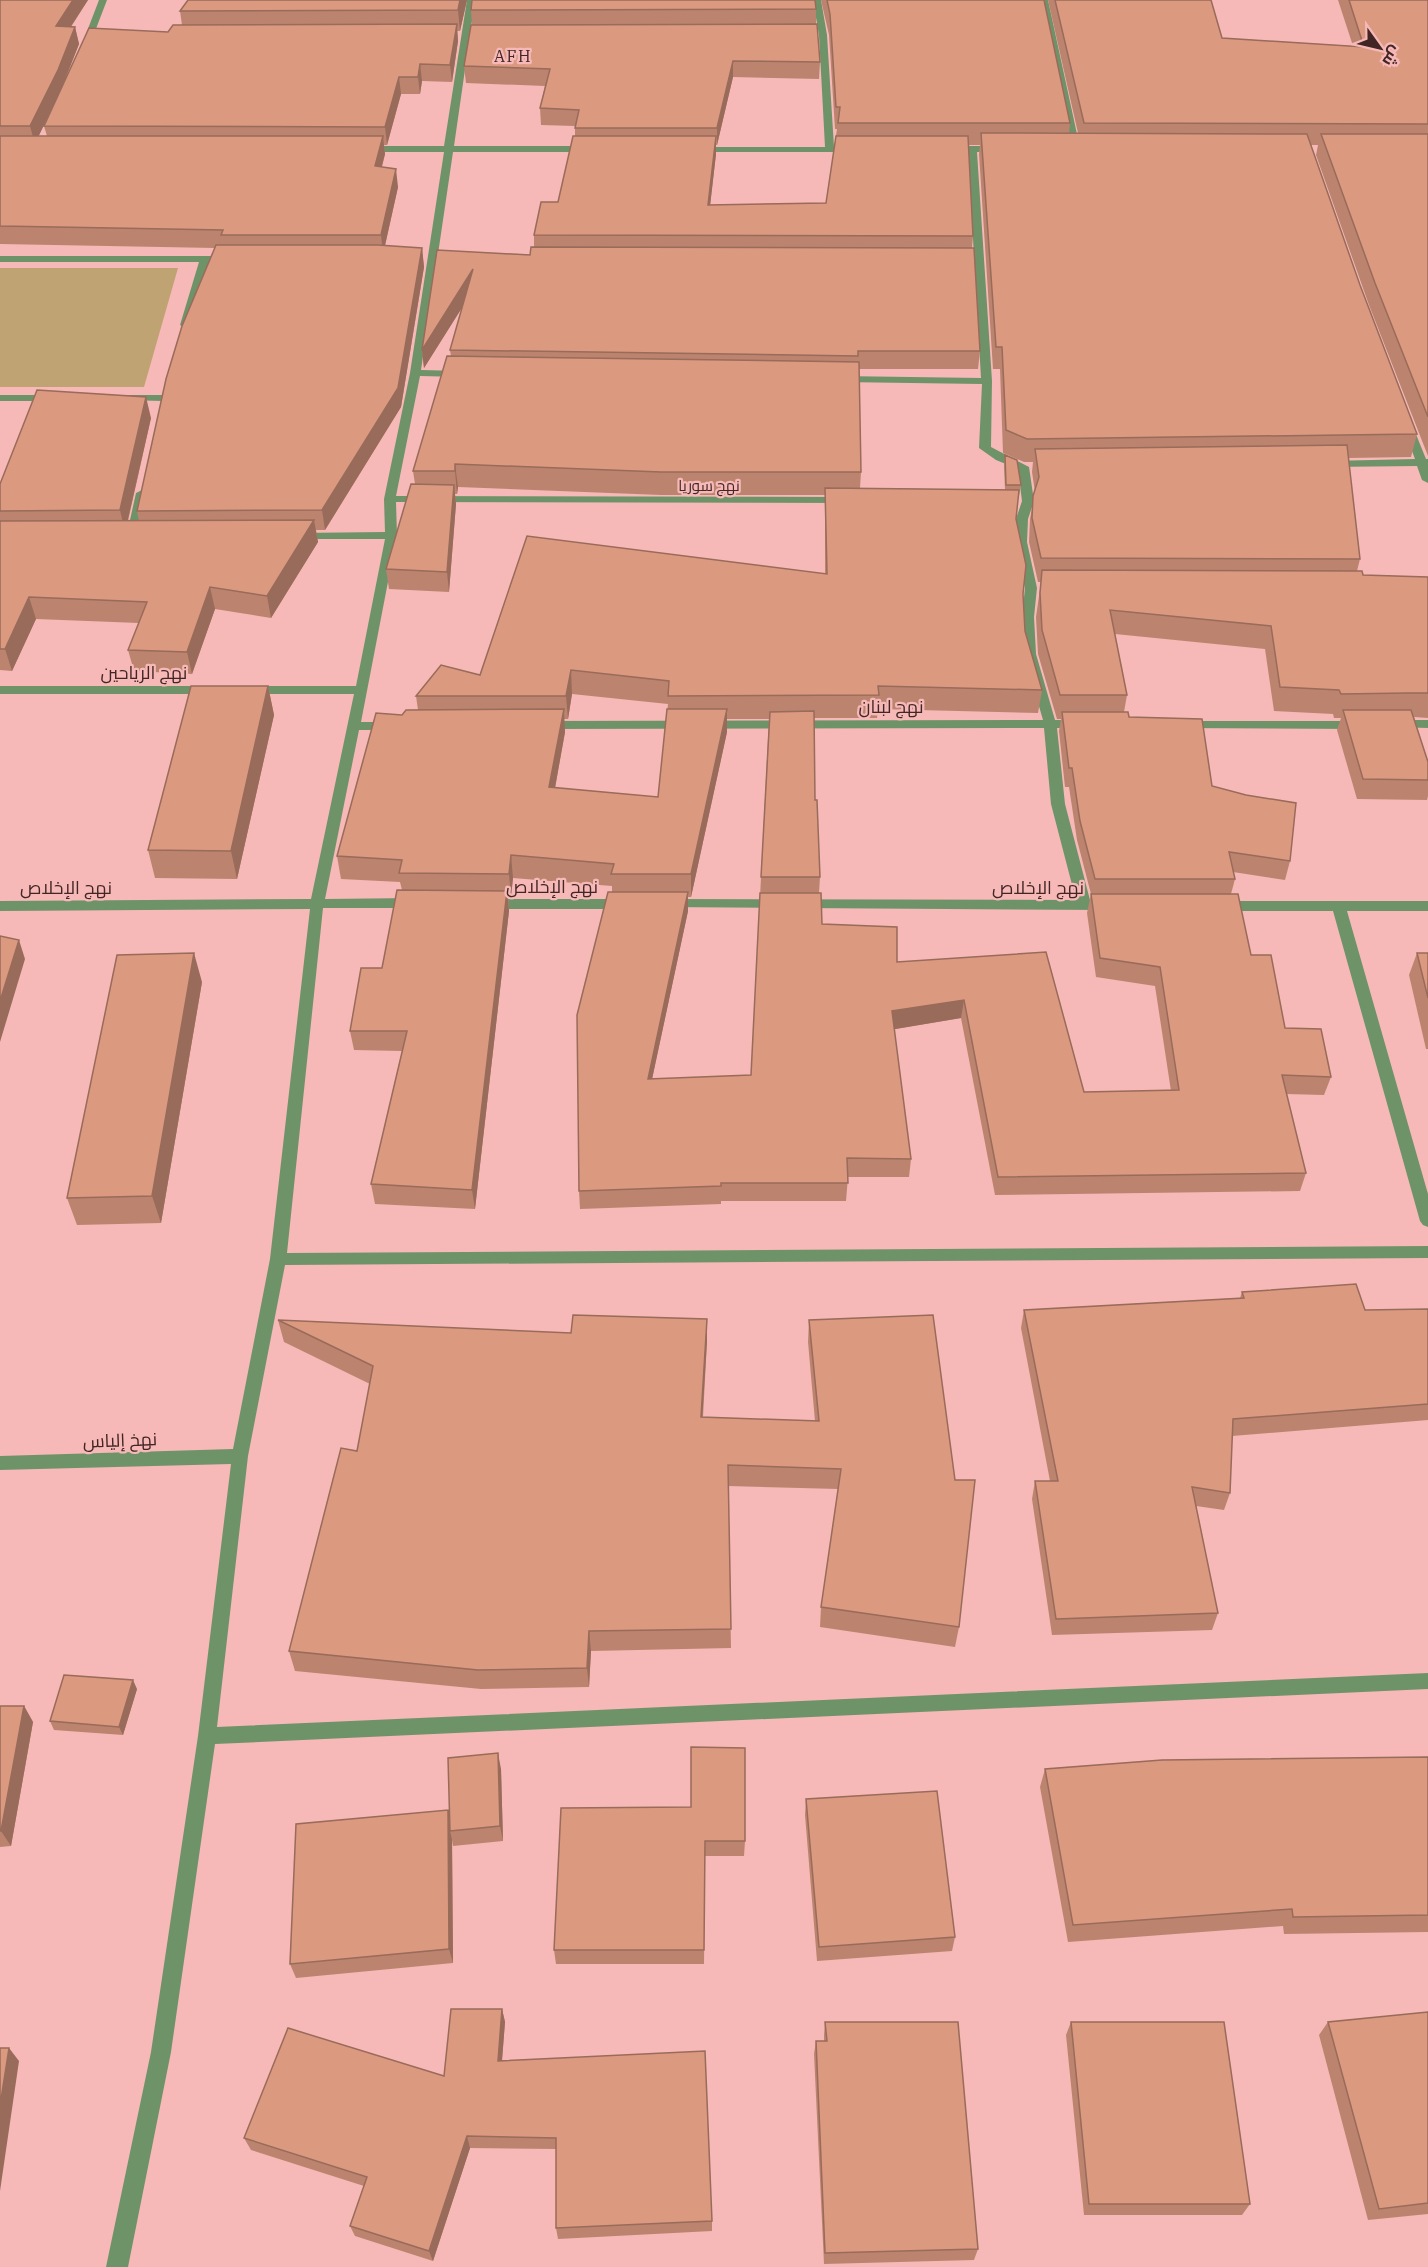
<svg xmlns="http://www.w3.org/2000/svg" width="1428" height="2267" viewBox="0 0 1428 2267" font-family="'IBM Plex Serif',Cairo,serif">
<rect width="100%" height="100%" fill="#f6b9b7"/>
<path fill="#c0a372" d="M0,268H178L144,387H0Z"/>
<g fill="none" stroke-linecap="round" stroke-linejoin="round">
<path fill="#6f9369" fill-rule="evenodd" d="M99,0H107L89,47L82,49L81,47Z
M467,0H475L454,146H588L593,149L588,152H453L421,370L462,371L467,374L462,377L420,376L396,496L846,497L852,500L846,503L396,502L397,535L361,722H392L398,726L392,730H359L325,899L414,898L421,903L414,908H323L287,1253L1428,1246V1258L285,1265L248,1456L217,1727L1428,1673V1689L215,1744L171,2052L128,2267H106L151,2052L198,1736L231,1464L0,1470V1456L233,1449L270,1259L310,909L0,911V901L311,899L354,694H250L244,690L250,686H356L385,539H297L291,536L297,533L385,532L384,499L410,373L444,152H366L361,149L366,146H444Z
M813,0H821L827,35L834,147H852L857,150L855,152H693V148L696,147H825L819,35Z
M1040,0H1048L1080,148L1075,151L1070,148Z
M948,146H999L1004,149L999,152H977L992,381L991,447L1029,467L1034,501L1028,519L1027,542L1037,588L1034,617L1036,654L1055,720H1079L1085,724L1079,728H1057L1065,804L1090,900H1107L1114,905L1107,910L664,907L662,904L664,901L669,899L1076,900L1051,804L1044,728L545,729L539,725L545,721L1043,720L1024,654L1022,617L1025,588L1015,542L1016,519L1022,501L1018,469L996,460L979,448L982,384L840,382L835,379L840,376L981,378L968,152L945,151V147Z
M0,256H231L236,259L231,262H209L190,325L185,328L180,325L199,262H0Z
M0,395H54L59,398L54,401H0Z
M126,395H163L168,398L163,401L122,400V396Z
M1408,424L1413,427L1426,459H1428V483L1422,480L1417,466L1329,467L1323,464L1329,461L1415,459L1403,427Z
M142,490L148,493L138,538L132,541L126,538L136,493Z
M0,686H211L217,690L211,694H0Z
M1397,720H1428V728L1393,727L1391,724L1393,721Z
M1184,721H1358L1364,725L1358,729L1180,728L1178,725L1180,722Z
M489,899H624L631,904L624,909H489L482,904Z
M1221,901H1428V911H1347L1428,1194V1227L1423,1225L1420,1221L1333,911H1221L1214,906Z"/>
</g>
<path fill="#bc846e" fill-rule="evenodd" d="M0,0H88L71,27H75L79,44L62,87L38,136H47L44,126L168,32L182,25L180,11L188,0H467L460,31H457L458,41L452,82L422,81L420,94H401L387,145H384L385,154L382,167L398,187L385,246L422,248L424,267L401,407L325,530H316L318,542L271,618L215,609L192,674L134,671L128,650L139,623L36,619L12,671L0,670V484L151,418L128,521H139L137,511L215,248L0,244Z
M821,0H1044L1070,123L1069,133H1078L1048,0H1211L1222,38L1353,46L1338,0H1428V456L1369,305L1316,155L1318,145H1311L1360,285L1417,434L1411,457L1348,458L1360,559L1357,571L1363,575L1428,577V718L1414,717L1428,762V796L1427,800L1357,799L1337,730L1341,718H1334L1333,714L1274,711L1265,649L1115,634L1127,695L1124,712L1212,786L1290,861L1285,880L1233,872L1235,879L1231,894L1251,955L1285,1028L1331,1077L1324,1095L1286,1094L1306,1173L1300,1191L995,1195L961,1018L894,1029L911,1159L909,1177H848L846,1201H721V1204L580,1209L579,1191L612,892V886L513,878L511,896H508L509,911L475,1209L375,1204L371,1184L402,1051L354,1050L350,1031L382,968L402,890L400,882L341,879L337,856L402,715L418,710L416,696L480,675L825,574V495H661L458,487L457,494H455L456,504L449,592L389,589L386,569L415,484L413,471L451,356L450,350L463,306L424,368L422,350L437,250L530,255L534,247V235L558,202L575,136V126L541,125L540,108L545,86L466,83L464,66L472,25L471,10L816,9V24L820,62L819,79L733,77L717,145H716V154L710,205L826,203L837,129H835L829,35ZM968,145H980L979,154L993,369H1000L1003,453L1024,462H1033L1032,472L1035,492L1030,519L1029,542L1038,582H1041L1036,617L1038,654L1057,719H1061L1059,731L1065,787H1069L1077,840L1091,894L1087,913L1096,977L1155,986L1171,1091L1084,1092L1046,952L897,962L822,924L819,893L820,877L815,800L814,718H877L878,709L1038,713L1042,690L1025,631L1023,594L1016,519L1018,496H1019L1021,485L1005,455L1004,466L1005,490L860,488L861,472L859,369H978L980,351L972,248L973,236ZM572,694L668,704L658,797L555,788L565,732L564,719H568ZM727,719H769L751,1075L652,1079L688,911V897H691L727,732Z
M268,686L274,715L237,879L155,878L148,850Z
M1417,953H1428V1049H1426L1409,975Z
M202,982L161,1223L77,1225L67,1198Z
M1242,1292L1365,1310L1428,1309V1420L1232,1436L1230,1493L1224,1510L1196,1506L1218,1613L1212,1630L1052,1635L1032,1499L1035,1481H1050L1021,1328L1024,1310L1240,1298Z
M278,1320L707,1341L703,1417L815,1421L808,1342L809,1320L959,1627L955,1647L820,1627L821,1607L838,1489L728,1486L731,1648L591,1651L589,1687L481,1689L295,1671L289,1651L357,1451L370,1384L284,1342Z
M137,1689L123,1735L54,1730L50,1721Z
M0,1706H24L33,1722L11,1846L0,1847Z
M1428,1757V1932L1284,1934L1283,1926L1068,1942L1040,1787L1045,1769Z
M501,1769L503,1841L453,1846L452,1840L453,1963L296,1978L290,1964L449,1815Z
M806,1799L955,1937L952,1951L817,1961L805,1815Z
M561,1808L745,1841L744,1856H705L704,1964H556L554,1950Z
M502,2009L505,2022L502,2060L712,2221V2231L558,2239L556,2228V2149L470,2148L433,2261L355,2236L350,2226L364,2186L251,2150L244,2138L444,2076Z
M1428,2012V2214L1368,2220L1319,2035L1328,2022Z
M825,2022L978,2249L974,2260L824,2264L814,2054L816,2041H824V2035Z
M1071,2022L1250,2204L1242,2215H1084L1066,2035Z"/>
<path fill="#996b5a" d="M73,0H88L60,43L56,26Z
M460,0H467L460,31L458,10Z
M457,24L458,41L452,82L450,65Z
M75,27L79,44L62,87L35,144L30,126Z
M733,61V77L717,145V128Z
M420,64L422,81L420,94L418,77Z
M399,77L401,94L387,145L385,127Z
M383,136L385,154L377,184L375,166Z
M716,136V154L708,224V205Z
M396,169L398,187L383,254L381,235Z
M422,248L424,267L401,407L325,530L322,510Z
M473,269L475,287L424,368L422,350Z
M146,397L151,418L125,532L120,510Z
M455,464L458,487L457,494L455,471Z
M454,485L456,504L449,592L447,572Z
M314,520L318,542L271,618L267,596Z
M210,587L215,609L192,674L187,652Z
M29,597L36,619L12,671L5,649Z
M571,670L572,694L568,719L566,696Z
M268,686L274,715L237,879L231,851Z
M564,709L565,732L551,810L549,787Z
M727,709V732L691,897V874Z
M511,855L513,878L511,896L509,874Z
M507,891L509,911L475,1209L472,1190Z
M688,892V911L648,1098V1079Z
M19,940L25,959L0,1042V1001Z
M194,953L202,982L161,1223L152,1196Z
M964,1000L961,1018L890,1030L892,1011Z
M707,1319V1341L701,1438V1417Z
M589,1631L591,1651L589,1687L587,1668Z
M133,1680L137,1689L123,1735L119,1727Z
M24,1706L33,1722L11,1846L1,1831Z
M498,1753L501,1769L503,1841L500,1826Z
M448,1810L452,1825L450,1831L452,1840L453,1963L449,1949Z
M502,2009L505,2022L501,2073L498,2061Z
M9,2048L19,2061L0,2191V2106Z
M467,2136L470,2148L433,2261L429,2251Z"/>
<path fill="#db9980" stroke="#996b5a" stroke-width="1.5" d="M0,0H73L56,26L75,27L58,70L30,126H0Z
M188,0H460L458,10L180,11Z
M472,0H815L816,9L471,10Z
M827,0H1044L1070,123H838L840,107H836L830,14Z
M1055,0H1211L1222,38L1364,47L1349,0H1428V124L1084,123Z
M457,24L450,65L420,64L418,77H399L385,127L44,126L89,28L168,32L173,25Z
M817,24L820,62L733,61L717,128H575L579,110L540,108L550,69L464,66L471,25Z
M981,133L1307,134L1360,285L1417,434L1027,439L1006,430L1002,347H996Z
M1321,134H1428V417L1375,283Z
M0,136H383L375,166L396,169L381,235H221L223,230L0,226Z
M573,136H716L708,205L826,203L836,136H968L973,236L534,235L541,202H558Z
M216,245H378L422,248L398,388L322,510L137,511L166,379L182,326Z
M531,247L974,248L980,351H858V356L450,350L473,269L422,350L437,250L530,255Z
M447,356L859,362L861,472H661L455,464V471H413Z
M37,390L146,397L120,510L0,511V484Z
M1347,445L1360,559L1041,558L1032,518L1033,496L1039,477L1035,449Z
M1005,455L1017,460L1021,485H1006Z
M411,484L454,485L447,572L386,569Z
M825,488L1019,490L1016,519L1026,565L1023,594L1025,631L1042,690L878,686L879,695L668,696L669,681L571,670L566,696H416L441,665L480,675L527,536L827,574Z
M314,520L267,596L210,587L187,652L128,650L147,602L29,597L5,649H0V521Z
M1042,570L1362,571L1363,575L1428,577V693H1408L1341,694L1339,690L1280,687L1271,626L1110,610L1127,695H1060L1042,630L1040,593Z
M191,686H268L231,851L148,850Z
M564,709L549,787L658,797L667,709H727L691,874H611L614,864L511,855L509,874L399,873L402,860L337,856L376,713L402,715L406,710Z
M1343,710H1411L1428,762V780L1363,779Z
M814,711L815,800H817L820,877H761L770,712Z
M1062,712H1128L1129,717L1202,719L1212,786L1246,795L1296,803L1290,861L1229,852L1235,879H1095L1080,821L1072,768H1069Z
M397,890L507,891L472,1190L371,1184L407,1031H350L361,968H382Z
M608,892H688L648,1079L751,1075L760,893H821L822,924L897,927V962L1046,952L1084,1092L1179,1090L1160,967L1100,958L1091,894H1238L1251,955H1271L1285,1028L1321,1029L1331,1077L1282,1075L1306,1173L998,1177L964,1000L892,1011L911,1159L847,1158L848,1183H721V1186L579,1191L577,1015Z
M0,936L19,940L0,1001Z
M194,953L152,1196L67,1198L117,955Z
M1417,953H1428V998Z
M1356,1284L1365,1310L1428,1309V1404L1233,1419L1230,1493L1192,1487L1218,1613L1056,1619L1035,1481H1058L1024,1310L1244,1298L1242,1292Z
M573,1315L707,1319L701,1417L819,1421L809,1320L933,1315L955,1480H975L959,1627L821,1607L841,1469L728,1465L731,1629L589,1631L587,1668L478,1670L289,1651L341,1448L357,1451L373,1366L278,1320L571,1333Z
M64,1675L133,1680L119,1727L50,1721Z
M0,1706H24L1,1831H0Z
M691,1747L745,1748V1841H705L704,1950H554L561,1808L691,1807Z
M498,1753L500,1826L450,1831L448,1758Z
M1428,1757V1915L1293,1917L1292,1909L1073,1925L1045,1769L1162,1760Z
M937,1791L955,1937L819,1947L806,1799Z
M448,1810L449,1949L290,1964L296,1824Z
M451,2009H502L498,2061L705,2051L712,2221L556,2228V2138L467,2136L429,2251L350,2226L367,2177L244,2138L288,2028L444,2076Z
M1428,2012V2203L1379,2209L1328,2022Z
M825,2022H958L978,2249L825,2253L816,2041H827Z
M1071,2022H1224L1250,2204H1089Z
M0,2048H9L0,2106Z"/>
<g text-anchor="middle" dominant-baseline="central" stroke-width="4.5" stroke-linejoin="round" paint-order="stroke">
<g font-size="15" fill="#422525" stroke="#f6b9b7">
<text x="709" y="485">نهج سوريا</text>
</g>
<g font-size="16" letter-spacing="1.5" fill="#422525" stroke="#f6b9b7">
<text x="513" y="56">AFH</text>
</g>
<g font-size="18" fill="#422525" stroke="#f6b9b7">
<text x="144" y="672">نهج الرياحين</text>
<text x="891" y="706">نهج لبنان</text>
<text x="552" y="886">نهج الإخلاص</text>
<text x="66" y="887">نهج الإخلاص</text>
<text x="1038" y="887">نهج الإخلاص</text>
<text transform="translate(120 1440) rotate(-2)">نهخ إلياس</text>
</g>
</g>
<g transform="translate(1380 48) rotate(124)" stroke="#f6b9b7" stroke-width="4.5" paint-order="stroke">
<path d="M0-4.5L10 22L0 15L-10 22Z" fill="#422525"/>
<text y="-9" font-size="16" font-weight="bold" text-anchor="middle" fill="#422525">ش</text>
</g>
</svg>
